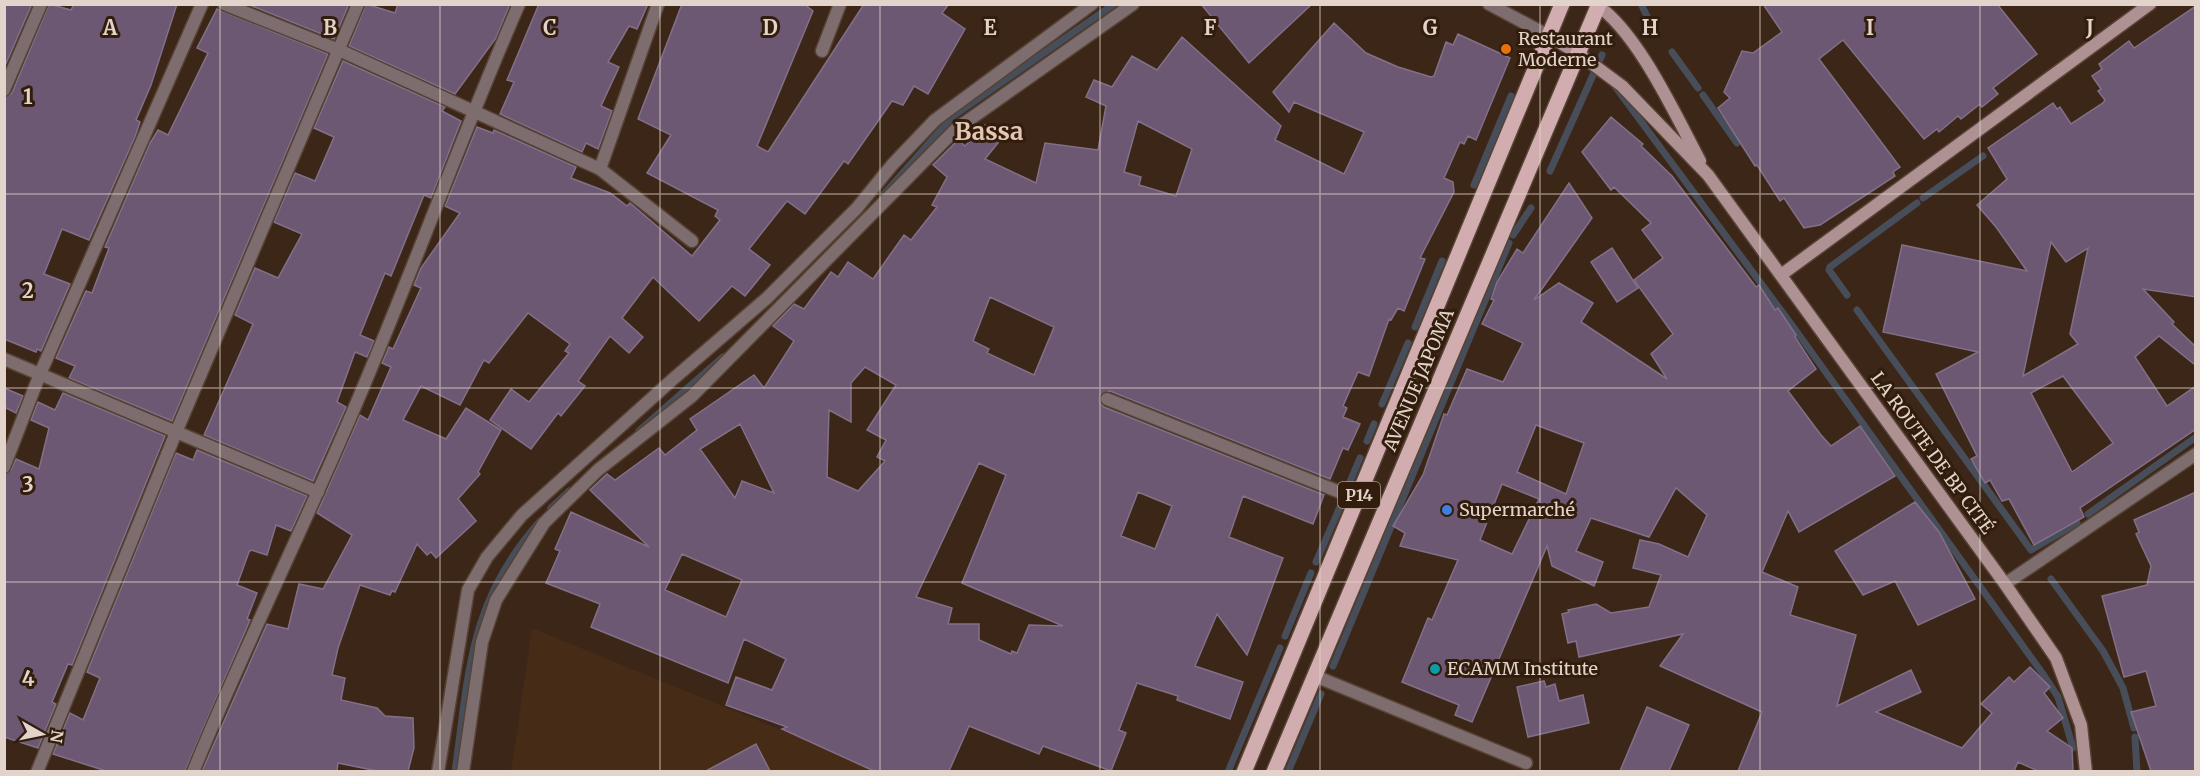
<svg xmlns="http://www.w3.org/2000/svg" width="2200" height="776" font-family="Merriweather,serif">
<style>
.built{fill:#462b17}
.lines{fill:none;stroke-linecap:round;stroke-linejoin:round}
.stream{stroke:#474e5a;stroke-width:7}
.building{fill:#6c5873;stroke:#827088;stroke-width:1.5;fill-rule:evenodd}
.lane-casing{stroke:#574234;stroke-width:15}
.street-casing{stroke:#574234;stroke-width:15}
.secondary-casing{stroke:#574234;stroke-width:15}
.primary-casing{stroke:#574234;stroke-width:18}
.lane{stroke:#7e6d6e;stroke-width:12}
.street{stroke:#7e6d6e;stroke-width:12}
.secondary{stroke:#ad9193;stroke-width:12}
.primary{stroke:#d1adb0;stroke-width:15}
.grid{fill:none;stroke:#e2d4ca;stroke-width:1.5;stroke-opacity:0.55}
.food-dot{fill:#e8710a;stroke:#321d0d;stroke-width:2}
.shop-dot{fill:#3f7fe0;stroke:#321d0d;stroke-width:2}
.culture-dot{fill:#0f9aa8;stroke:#321d0d;stroke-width:2}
.labels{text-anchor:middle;stroke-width:6;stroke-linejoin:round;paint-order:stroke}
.shield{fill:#321d0d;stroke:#ad9d91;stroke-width:1.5}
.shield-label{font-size:16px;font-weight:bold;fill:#e2d4ca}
.poi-label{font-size:18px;fill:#e2d4ca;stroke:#321d0d;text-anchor:start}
.street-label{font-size:18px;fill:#e2d4ca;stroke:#321d0d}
.district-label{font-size:24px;font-weight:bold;fill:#e3c7b4;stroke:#321d0d}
.grid-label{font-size:20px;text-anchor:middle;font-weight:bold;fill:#e2d4ca;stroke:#321d0d;stroke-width:6;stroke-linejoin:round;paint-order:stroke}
</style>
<rect width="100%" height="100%" fill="#3c2617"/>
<!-- built -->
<path class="built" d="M532,628l276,113 66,30 -363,1z"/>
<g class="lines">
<!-- stream -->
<g class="stream">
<path d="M1641,4l9,18"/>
<path d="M1672,52l26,36"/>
<path d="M1614,85l180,243 249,346 15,23 15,51"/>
<path d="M1703,95l34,48"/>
<path d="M1550,171l52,-116"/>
<path d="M1474,185l37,-89"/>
<path d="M884,194l68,-77 162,-113"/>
<path d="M1923,198l60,-42"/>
<path d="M1513,235l18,-27"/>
<path d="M1847,295l-18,-25 1,-3 87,-64"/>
<path d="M1857,310l174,240 46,-27"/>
<path d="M1415,327l27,-66"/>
<path d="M1382,404l26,-61"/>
<path d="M639,431l84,-74"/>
<path d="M1367,441l7,-17"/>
<path d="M1349,484l11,-26"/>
<path d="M551,508l18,-17"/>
<path d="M2088,514l108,-77"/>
<path d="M1316,562l27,-62"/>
<path d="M2051,579l52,72 20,37 11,40"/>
<path d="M1285,636l26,-63"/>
<path d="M1333,666l176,-423"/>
<path d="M2135,737l2,35"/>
<path d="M455,772c14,-101 14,-171 85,-251"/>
<path d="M1228,772l52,-124"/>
<path d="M1288,772l33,-78"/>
</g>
</g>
<!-- building -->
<g class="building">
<path d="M4,4h28l-28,64z"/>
<path d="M49,4l22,6 3,-6h103l-26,81 -15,35 4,2 -5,15 -46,103 -27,-11 -18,45 26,10 -29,67 -4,-2 -1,3 -32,-13v-241l8,-5z"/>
<path d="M247,4h102l-15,35z"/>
<path d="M366,4l29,9 3,-9h112l-14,34 -41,56 -106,-48z"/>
<path d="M539,4h109l-11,25 -8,-3 -21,36 11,5 -18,39 11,5 -14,38 -12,-6 -4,9 -82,-38 14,-32 -7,-2z"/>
<path d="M682,4h122l9,7 -56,135 11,6 96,-148h85l-7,9 23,16 -37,65 -14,-8 -11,19 -11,-4 -44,63 -4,-3 -39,53 -18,-13 -38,48 21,16 -25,31 -13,-10 -33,35 -46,-44 -31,41 21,19 -14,16 -19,-17 -32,45 7,5 -24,30 -3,-3 -27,36 -41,-29 21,-31 18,13 40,-49 -4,-2 5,-7 -42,-31 -39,50 -5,-3 -24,45 -39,-19 -18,34 43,19 20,-31 35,22 -23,42 2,2 -22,25 18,22 -40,37 -5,-6 -4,3 -10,-11 -22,48 -3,-1 -2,4 -30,-10 -22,63 -6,27 13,3 -4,22 36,8 8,8 28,2 1,30 -6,23h-31l-39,-8 -1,8h-135l65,-147 21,5 11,-45 24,5 29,-54 -35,-22 43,-98 8,5 23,-53 -9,-4 7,-16 4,2 28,-61 -7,-3 7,-17 39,-55 -15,-7 32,-79 16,6 1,-3 82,37 -5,11 39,15 17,13 3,-3 62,53 28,-36 -5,-4 3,-6 -71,-37 24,-38 -33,-16z"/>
<path d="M1201,4h111l-63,59z"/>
<path d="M1763,4h234l40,50 -44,34 5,6 -16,13 -2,-3 -19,15 -3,-3 -19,16 -2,-3 -13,10 -81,-99 -24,19 81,108 -7,5 2,4 -75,49 -16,3 -20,-30 -4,3 -23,-36 -2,1 -37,-58 12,-10 -6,-6 18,-41 11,2 29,-21z"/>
<path d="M2196,6v291l-53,-8 31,33 -2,2 24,23v15l-2,2 -35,-28 -24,21 32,49 29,-20v43l-116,79 4,9 -50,28 -25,-46 -7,2 -12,-21 -5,3 -14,-24 6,-3 -41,-82 42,-22 -95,-20 19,-87 125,26 -31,-44 -19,-22 30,-26 -19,-31 65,-45 4,6 3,-2 11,17 32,-21 2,-3 -7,-9 3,-2 -9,-13 10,-7 -3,-5 30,-23 5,7zM2051,242l15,20 22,-14 -18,86 8,10 -55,32zM2063,376l50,67 -41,29 -41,-79z"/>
<path d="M217,9l111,45 -156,367 -103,-43 6,-12 -19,-8 30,-67 6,2 17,-45 -4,-1 45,-104 8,-13 10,5 40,-82 -11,-5z"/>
<path d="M1334,23l32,30 32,14 33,10 3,-1 12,-34 7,3 5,-11 52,24 -34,82 -8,-4 -4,8 -4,-2 -16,36 9,4 1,10 -34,66 5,1 -21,52 -6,-3 -7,12 -2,-1 -20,57 -11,-4 -15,34 4,2 -4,9 17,7 -12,26 -5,-2 -13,31 -220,-88 -10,4 -1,6 5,6 220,88 -11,29 -70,-28 -14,41 54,21 -36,97 -30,-41 -22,52 48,16 -13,37 -53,-19 1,-4 -41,-13 -18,47 7,3 -15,38 -68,-25 -4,8 -70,-28 -20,45h-75l-92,-42 5,-2 -61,-22 10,-28 36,13 14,-31 -42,-20 -16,44 -137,-56 9,-23 -54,-21 14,-32 -5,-2 16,-37 78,35 -59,-57 17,-16 8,6 44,-32 6,7 32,-25 -7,-11 64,-44 10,13 30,-47 -21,-15 21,-22 10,5 27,-37 7,5 10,-15 25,17 31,-44 7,5 26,-33 -5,-2 15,-28 -14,-12 25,-25 7,6 20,-21 16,14 -16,20 51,24 9,-40 53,7 8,-44 -20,-9 8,-17 18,7 20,-31 25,14 25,-33 99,89 -6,14 69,34 20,-42 -70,-30 -5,10 -16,-20zM1138,121l54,28 -16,47 -37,-11 2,-8 -17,-5zM990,297l64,30 -20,48 -47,-22 2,-4 -16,-8zM865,367l31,18 -29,45 19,10 -9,17 8,4 -27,30 -31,-14 2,-67 22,12v-39zM740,424l34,69 -32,-12 -7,17 -35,-49zM979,463l27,12 -44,108 101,43 -34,-1 -12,28 -5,-2 -1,3 -32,-14v-16h-31l4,-16 -36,-11zM1138,492l34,14 -17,43 -34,-13zM682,554l60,26 -16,37 -61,-27z"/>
<path d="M343,61l102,46 -3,4 19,10 -30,77 -7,-3 -33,81 -6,-3 -25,62 14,6 -7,16 -12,-5 -18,50 9,5 -33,74 -109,-46 49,-111 -18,-9 20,-47 23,10 24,-44 -28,-12 21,-49 20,8 19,-44 -20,-9z"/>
<path d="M1611,117l32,27 -2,2 31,30 84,111 3,-2 16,25 3,-2 18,27 -1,2 21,32 -28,22 33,44 10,11 29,-20 35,50 -96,56 -11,-21 -26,61 36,15 -8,28 66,20 -19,71 74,-36 10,22 -45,20 86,36 30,-35 -11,-9 28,-27 5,5 16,-15 20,20 -6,6 19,25 -16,13 25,17 1,23h-35l-20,-9 -4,9h-276l24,-59 -102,-46 23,-32 -104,23 -3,-16 -8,2 -6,-29 7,-2 -1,-2 28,-6 15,9 38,-6 12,-32 -28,-7 7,-28 19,4 29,13 19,-42 -31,-27 -27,49 -58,-19 -15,33 27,11 -9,24 -42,-20 -5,-20 -75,176 -17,-7 4,-10 -57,-23 26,-64 4,2 26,-60 -58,-14 5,-13 -12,-7 30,-51 21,-61 3,1 20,-46 36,13 20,-39 -41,-19 12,-24 -3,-1 6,-17 20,-33 6,4 46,-70 23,35 -58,82 25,-17 34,20 -12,19 86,57 -16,-25 22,-20 -39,-54 29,-22 -21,-28 9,-7 -37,-36 -3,3 -29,-38zM1536,425l48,18 -18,51 -49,-22zM1502,484l37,15 -27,55 -32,-14z"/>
<path d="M1612,248l26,40 -21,14 -26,-40z"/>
<path d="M4,388l19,8 -7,17 -12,-6z"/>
<path d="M63,393l102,43 -93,229 -4,-1 -16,38 4,2 -18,44 -34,-11v-262l7,-5 5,-11 23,10 10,-41 -18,-8 7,-18 17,8z"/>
<path d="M197,450l110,46 -16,35 -15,-6 -9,30 -16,-5 -2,2 -12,33 20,8 -10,26 3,1 -65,151h-79l-53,-17 17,-41 13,7 17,-42 -13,-6 89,-219 17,7z"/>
<path d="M2196,492v279h-45l-20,-59 25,-6 -10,-35 -22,6 -22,-81 45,-11 4,-19 -15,-32 3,-2 -5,-12z"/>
<path d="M1915,502l24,30 36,67 -57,26 -23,-44 -32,14 -28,-44z"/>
<path d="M1544,681l2,6 9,-3 4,17 24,-6 6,28 -61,14 -11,-50z"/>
<path d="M1647,707l42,18 -20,46h-49z"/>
<path d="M756,744l14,27h-64z"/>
</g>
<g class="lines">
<defs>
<path id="lane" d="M1315,676l211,87"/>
<g id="street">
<path d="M224,4l115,46 261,119 92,72"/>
<path d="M1489,4l60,32"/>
<path d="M822,51l18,-47"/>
<path d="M4,90l37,-86"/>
<path d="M600,169l58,-165"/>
<path d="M4,359l314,133"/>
<path d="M1107,399l250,100"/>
<path d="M4,467l36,-93 162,-370"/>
<path d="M2005,584l191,-130"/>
<path d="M37,772l140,-342 181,-426"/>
<path d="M193,772c47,-115 102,-226 151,-340 62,-141 113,-286 175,-428"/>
<path d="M438,772l30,-182 19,-33 35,-42 150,-135 95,-82 90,-90 35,-43 43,-45 157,-116"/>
<path d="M463,772l19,-130 14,-42 48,-77 54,-53 94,-74 264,-267 177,-125"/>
</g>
<g id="secondary">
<path d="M1595,4c42,26 82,114 105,157"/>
<path d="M1549,36l30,18 43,32 86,89 297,409 51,74 25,67 5,47"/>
<path d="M1781,275l369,-271"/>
</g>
<g id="primary">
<path d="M1244,772l318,-768"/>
<path d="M1274,772l325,-768"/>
</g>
</defs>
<!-- lane casing -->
<use href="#lane" class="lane-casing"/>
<!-- street casing -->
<use href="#street" class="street-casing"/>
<!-- secondary casing -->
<use href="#secondary" class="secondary-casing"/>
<!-- primary casing -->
<use href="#primary" class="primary-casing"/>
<!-- lane -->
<use href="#lane" class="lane"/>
<!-- street -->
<use href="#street" class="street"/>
<!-- secondary -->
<use href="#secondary" class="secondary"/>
<!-- primary -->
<use href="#primary" class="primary"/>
</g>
<!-- grid -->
<path class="grid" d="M220,4v768M440,4v768M660,4v768M880,4v768M1100,4v768M1320,4v768M1540,4v768M1760,4v768M1980,4v768M4,194h2192M4,388h2192M4,582h2192"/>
<!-- markers -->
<circle class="food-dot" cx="1506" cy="49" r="6"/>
<circle class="shop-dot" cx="1447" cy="510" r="6"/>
<circle class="culture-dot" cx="1435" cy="669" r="6"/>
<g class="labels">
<!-- shield labels -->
<rect class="shield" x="1338" y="482" width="42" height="26" rx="4.5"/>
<g class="shield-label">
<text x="1359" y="501">P14</text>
</g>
<!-- poi labels -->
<g class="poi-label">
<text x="1518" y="45">Restaurant<tspan x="1518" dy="21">Moderne</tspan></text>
<text x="1459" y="516">Supermarché</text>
<text x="1447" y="675">ECAMM Institute</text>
</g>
<!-- street labels -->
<g class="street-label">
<text transform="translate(1419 380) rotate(-67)" y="6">AVENUE JAPOMA</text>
<text transform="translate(1932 453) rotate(54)" y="6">LA ROUTE DE BP CITÉ</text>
</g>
<!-- district labels -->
<g class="district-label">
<text x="989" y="140">Bassa</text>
</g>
</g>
<g class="grid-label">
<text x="110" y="35">A</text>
<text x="330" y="35">B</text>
<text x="550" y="35">C</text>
<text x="770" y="35">D</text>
<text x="990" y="35">E</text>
<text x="1210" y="35">F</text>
<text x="1430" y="35">G</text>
<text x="1650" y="35">H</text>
<text x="1870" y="35">I</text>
<text x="2090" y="35">J</text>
<text x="28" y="104">1</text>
<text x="28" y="298">2</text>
<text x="28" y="492">3</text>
<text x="28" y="686">4</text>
</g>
<!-- border -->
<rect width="2200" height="776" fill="none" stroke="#e2d4ca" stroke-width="12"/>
<!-- north arrow -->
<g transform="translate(42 734) rotate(99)" stroke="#321d0d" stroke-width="4.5" paint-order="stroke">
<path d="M0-4.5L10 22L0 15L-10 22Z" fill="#e2d4ca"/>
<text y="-9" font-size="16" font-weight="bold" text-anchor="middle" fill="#e2d4ca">N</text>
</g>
</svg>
